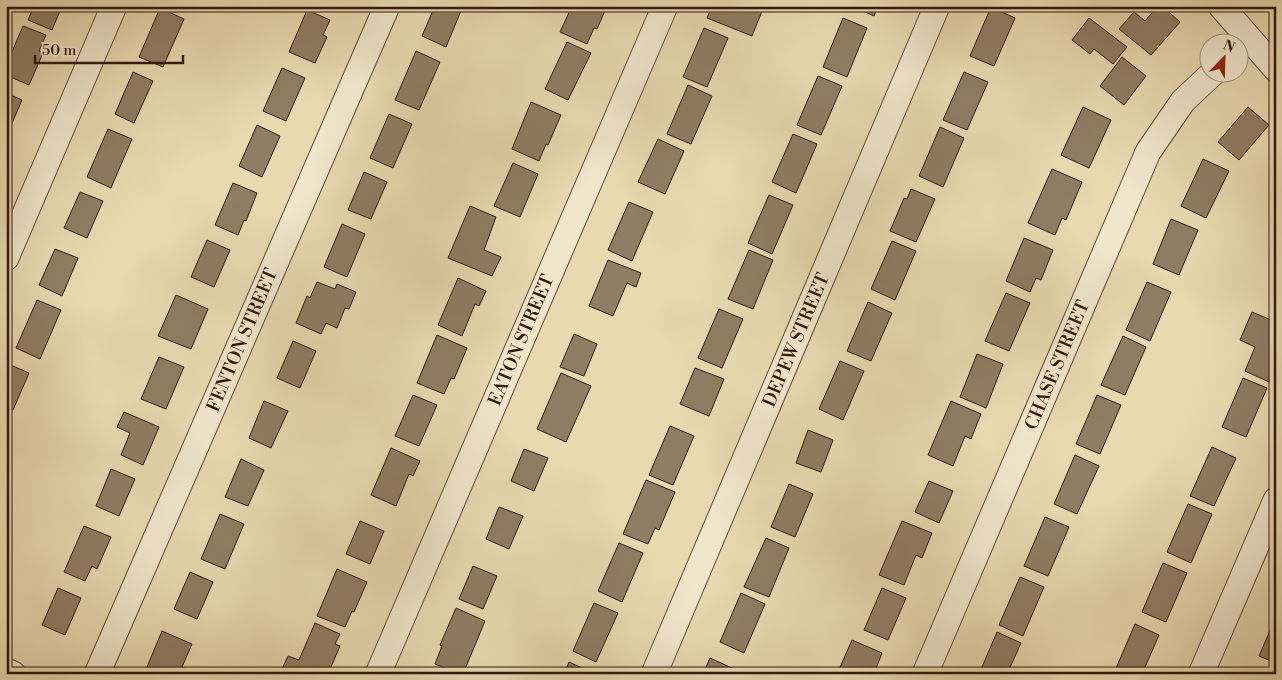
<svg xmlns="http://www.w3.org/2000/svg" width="1282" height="680" font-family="'Libre Bodoni',serif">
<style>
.building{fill:#907d63;stroke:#31190f}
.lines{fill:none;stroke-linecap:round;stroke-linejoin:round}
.minor-casing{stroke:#5f4938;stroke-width:27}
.minor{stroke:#f0e6cc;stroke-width:25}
.labels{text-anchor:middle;stroke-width:4;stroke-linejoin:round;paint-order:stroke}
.street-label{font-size:18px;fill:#31190f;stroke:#f0e6cc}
</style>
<rect width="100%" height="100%" fill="#e8d9b1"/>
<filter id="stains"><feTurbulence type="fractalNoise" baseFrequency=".004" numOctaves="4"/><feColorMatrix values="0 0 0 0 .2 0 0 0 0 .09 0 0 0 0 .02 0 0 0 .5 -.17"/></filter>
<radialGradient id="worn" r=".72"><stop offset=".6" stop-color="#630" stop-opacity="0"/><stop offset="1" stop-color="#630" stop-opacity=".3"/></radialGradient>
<!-- building -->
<g class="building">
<path d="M34,6h28l-10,24 -24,-10z"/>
<path d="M435,6h28l-17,41 -24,-11z"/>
<path d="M572,6h35l-10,23 -3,-1 -7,16 -27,-12z"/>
<path d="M712,6h52l-12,30 -45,-18z"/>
<path d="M852,6h26l-4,10z"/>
<path d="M1018,6h13l-3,6z"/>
<path d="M1158,6h4l18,16 -29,33 -32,-26 15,-17 11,9z"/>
<path d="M991,7l24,11 -21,48 -24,-10z"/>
<path d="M160,8l24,11 -21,48 -24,-10z"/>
<path d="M307,10l23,10 -7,15 4,2 -12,26 -26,-11z"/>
<path d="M843,18l24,10 -20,49 -24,-10z"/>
<path d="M1089,18l38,29 -14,17 -19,-15 -4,5 -18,-14z"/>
<path d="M23,26l23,9 -7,16 4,2 -14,32 -23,-10v-9z"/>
<path d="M704,28l24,10 -21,49 -24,-10z"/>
<path d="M567,42l24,11 -23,47 -23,-11z"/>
<path d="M416,51l24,11 -21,48 -24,-10z"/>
<path d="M1122,57l24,19 -22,29 -24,-19z"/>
<path d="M282,68l23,10 -19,43 -23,-10z"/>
<path d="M133,72l20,9 -19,42 -19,-9z"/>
<path d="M964,72l24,10 -21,48 -24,-10z"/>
<path d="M818,76l24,10 -21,49 -24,-10z"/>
<path d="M688,85l24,11 -21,48 -24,-10z"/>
<path d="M6,93l16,7 -16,37z"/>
<path d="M531,102l30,13 -13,30 -2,-1 -7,17 -27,-12z"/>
<path d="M1083,107l28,13 -22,48 -28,-13z"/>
<path d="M1248,107l21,18 -30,35 -21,-18z"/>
<path d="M389,114l23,10 -19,44 -23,-10z"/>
<path d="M257,125l23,11 -18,41 -23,-11z"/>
<path d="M940,127l24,11 -21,49 -24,-11z"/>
<path d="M108,129l24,10 -21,49 -24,-11z"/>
<path d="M793,134l24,10 -21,49 -24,-11z"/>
<path d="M658,139l26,12 -19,43 -27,-12z"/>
<path d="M1203,159l26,12 -23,47 -25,-12z"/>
<path d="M513,163l25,11 -18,43 -26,-11z"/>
<path d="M1052,169l30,13 -16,38 -4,-2 -7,17 -27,-12z"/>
<path d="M364,172l23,10 -16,37 -23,-9z"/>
<path d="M233,183l24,10 -11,28 -2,-1 -6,15 -23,-10z"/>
<path d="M911,189l24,10 -19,43 -26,-11 14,-33 3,1z"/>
<path d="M80,192l23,9 -16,37 -23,-10z"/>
<path d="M769,195l24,10 -21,49 -24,-11z"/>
<path d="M629,202l24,10 -21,49 -24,-11z"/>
<path d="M470,206l26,11 -12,33 17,7 -9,19 -44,-18z"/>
<path d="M1171,219l27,11 -19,45 -26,-11z"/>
<path d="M342,224l23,10 -18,43 -23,-10z"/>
<path d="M1024,238l29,12 -12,30 -5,-2 -6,14 -24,-11z"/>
<path d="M207,240l23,10 -16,37 -23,-10z"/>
<path d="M892,241l24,10 -21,49 -24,-11z"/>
<path d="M55,249l23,9 -16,38 -23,-11z"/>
<path d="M749,250l24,10 -20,49 -25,-10z"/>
<path d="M608,260l33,13 -5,14 -9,-4 -14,33 -24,-10z"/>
<path d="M458,278l28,13 -7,15 -4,-2 -13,32 -24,-11z"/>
<path d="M317,282l18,7 2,-5 19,8 -7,17 -4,-1 -8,20 -11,-5 -5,11 -25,-11 11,-27 3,2z"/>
<path d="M1147,282l24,10 -21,49 -24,-11z"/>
<path d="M1006,293l24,10 -21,48 -24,-10z"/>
<path d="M176,295l32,14 -17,40 -33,-13z"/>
<path d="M37,300l24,10 -21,49 -24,-11z"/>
<path d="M868,302l24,11 -21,48 -24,-10z"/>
<path d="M719,309l24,10 -21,49 -24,-10z"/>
<path d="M1252,312l24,10v44l-7,16 -24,-11 10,-24 -15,-7z"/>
<path d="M574,334l23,10 -13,32 -24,-9z"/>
<path d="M437,335l30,13 -13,31 -3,-1 -7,16 -27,-11z"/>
<path d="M1123,336l23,11 -21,48 -24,-10z"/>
<path d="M293,341l23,10 -16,37 -23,-10z"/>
<path d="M977,354l26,10 -17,44 -26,-11z"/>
<path d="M159,357l25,10 -18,42 -25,-10z"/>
<path d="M840,361l24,10 -21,49 -24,-11z"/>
<path d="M6,363l23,10 -16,37 -7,-3z"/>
<path d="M695,368l29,11 -15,37 -29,-12z"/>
<path d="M561,373l30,13 -25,56 -29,-13z"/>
<path d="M1243,378l24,10 -21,49 -24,-10z"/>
<path d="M413,395l24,10 -18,41 -24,-10z"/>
<path d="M1097,395l24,10 -21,49 -24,-10z"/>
<path d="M264,401l24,10 -17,37 -22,-10z"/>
<path d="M951,401l30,13 -10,25 -6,-3 -12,30 -25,-11z"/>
<path d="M124,412l35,15 -16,38 -22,-10 9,-22 -13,-6z"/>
<path d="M670,426l24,10 -21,49 -24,-10z"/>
<path d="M808,430l25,10 -12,32 -25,-9z"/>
<path d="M1212,447l24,11 -22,48 -24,-10z"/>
<path d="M391,448l29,13 -7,15 -4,-2 -13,32 -25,-11z"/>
<path d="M524,449l24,9 -14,33 -23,-10z"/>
<path d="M1075,455l24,11 -22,48 -23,-10z"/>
<path d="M241,459l23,11 -16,36 -23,-9z"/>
<path d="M111,469l24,10 -16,37 -23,-10z"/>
<path d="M646,480l29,12 -16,38 -4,-2 -7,16 -25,-10z"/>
<path d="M929,481l24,10 -14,32 -24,-11z"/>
<path d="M789,484l24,10 -18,43 -24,-10z"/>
<path d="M1188,504l24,10 -21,49 -24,-11z"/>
<path d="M499,507l24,9 -14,33 -23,-10z"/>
<path d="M220,514l24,10 -19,45 -24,-10z"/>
<path d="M1045,517l24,10 -21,49 -24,-10z"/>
<path d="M360,521l24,10 -14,33 -24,-10z"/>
<path d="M902,521l30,12 -10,25 -6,-3 -12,30 -25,-10z"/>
<path d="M84,526l27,11 -14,32 -5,-3 -7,15 -21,-9z"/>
<path d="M766,538l23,10 -20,49 -25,-10z"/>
<path d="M619,543l24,10 -21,49 -24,-11z"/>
<path d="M1163,563l24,10 -21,49 -24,-10z"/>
<path d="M473,566l24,10 -14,33 -24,-10z"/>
<path d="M337,569l30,13 -13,30 -2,-1 -7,16 -28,-11z"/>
<path d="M190,572l23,10 -16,37 -23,-10z"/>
<path d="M1020,577l24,10 -21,49 -24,-11z"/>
<path d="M58,588l23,10 -16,37 -23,-10z"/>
<path d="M882,588l24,10 -18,42 -24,-10z"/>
<path d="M741,593l24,11 -21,49 -24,-11z"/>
<path d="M594,603l24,10 -22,49 -23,-11z"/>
<path d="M456,608l29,13 -22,53h-4l-24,-10 7,-18 -2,-1z"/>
<path d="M1276,617v46l-17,-7z"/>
<path d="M315,623l25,11 -5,10 5,2 -12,28h-35l-11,-5 6,-13 11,4z"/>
<path d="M1135,624l24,11 -17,39h-26l-2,-1z"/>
<path d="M162,631l30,13 -10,23 16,7h-36l-15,-7z"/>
<path d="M997,632l24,11 -14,31h-28z"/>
<path d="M852,640l30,13 -8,21h-37z"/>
<path d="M710,658l24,11 -3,5h-28z"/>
<path d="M569,662l24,11 -1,1h-28z"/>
<path d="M429,669l12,5h-14z"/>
</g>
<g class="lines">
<defs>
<g id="minor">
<path d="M1221,6l55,63"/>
<path d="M6,258l108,-252"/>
<path d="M6,671l7,3"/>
<path d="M97,674l290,-668"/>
<path d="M378,674l287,-668"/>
<path d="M654,674l283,-668"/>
<path d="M925,674l223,-522 35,-51 31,-29"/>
<path d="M1201,674l75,-174"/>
</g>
</defs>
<!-- minor casing -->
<use href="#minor" class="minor-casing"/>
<!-- minor -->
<use href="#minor" class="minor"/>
</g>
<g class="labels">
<!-- street labels -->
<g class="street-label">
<text transform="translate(242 340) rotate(-67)" y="6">FENTON STREET</text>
<text transform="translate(521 340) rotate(-67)" y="6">EATON STREET</text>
<text transform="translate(796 340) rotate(-67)" y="6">DEPEW STREET</text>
<text transform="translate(1057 365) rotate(-67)" y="6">CHASE STREET</text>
</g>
</g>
<!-- margin -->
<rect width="1282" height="680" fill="none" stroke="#e8d9b1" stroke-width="25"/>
<rect x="8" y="8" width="1267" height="665" fill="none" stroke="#31190f" stroke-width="2.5"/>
<rect x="12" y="12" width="1257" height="655" fill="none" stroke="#31190f"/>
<!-- north arrow -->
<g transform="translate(1224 58) rotate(23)"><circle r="24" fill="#f0e6cc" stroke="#a49480"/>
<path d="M0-4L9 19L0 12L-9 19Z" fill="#8f2418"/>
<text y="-8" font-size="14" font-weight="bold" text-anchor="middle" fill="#31190f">N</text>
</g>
<!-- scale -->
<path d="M35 55v8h148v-8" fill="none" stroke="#31190f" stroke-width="2.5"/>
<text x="42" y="55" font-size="15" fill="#31190f" stroke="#f0e6cc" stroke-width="4" paint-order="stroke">50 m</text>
<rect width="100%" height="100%" filter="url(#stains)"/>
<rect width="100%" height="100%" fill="url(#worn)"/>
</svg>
